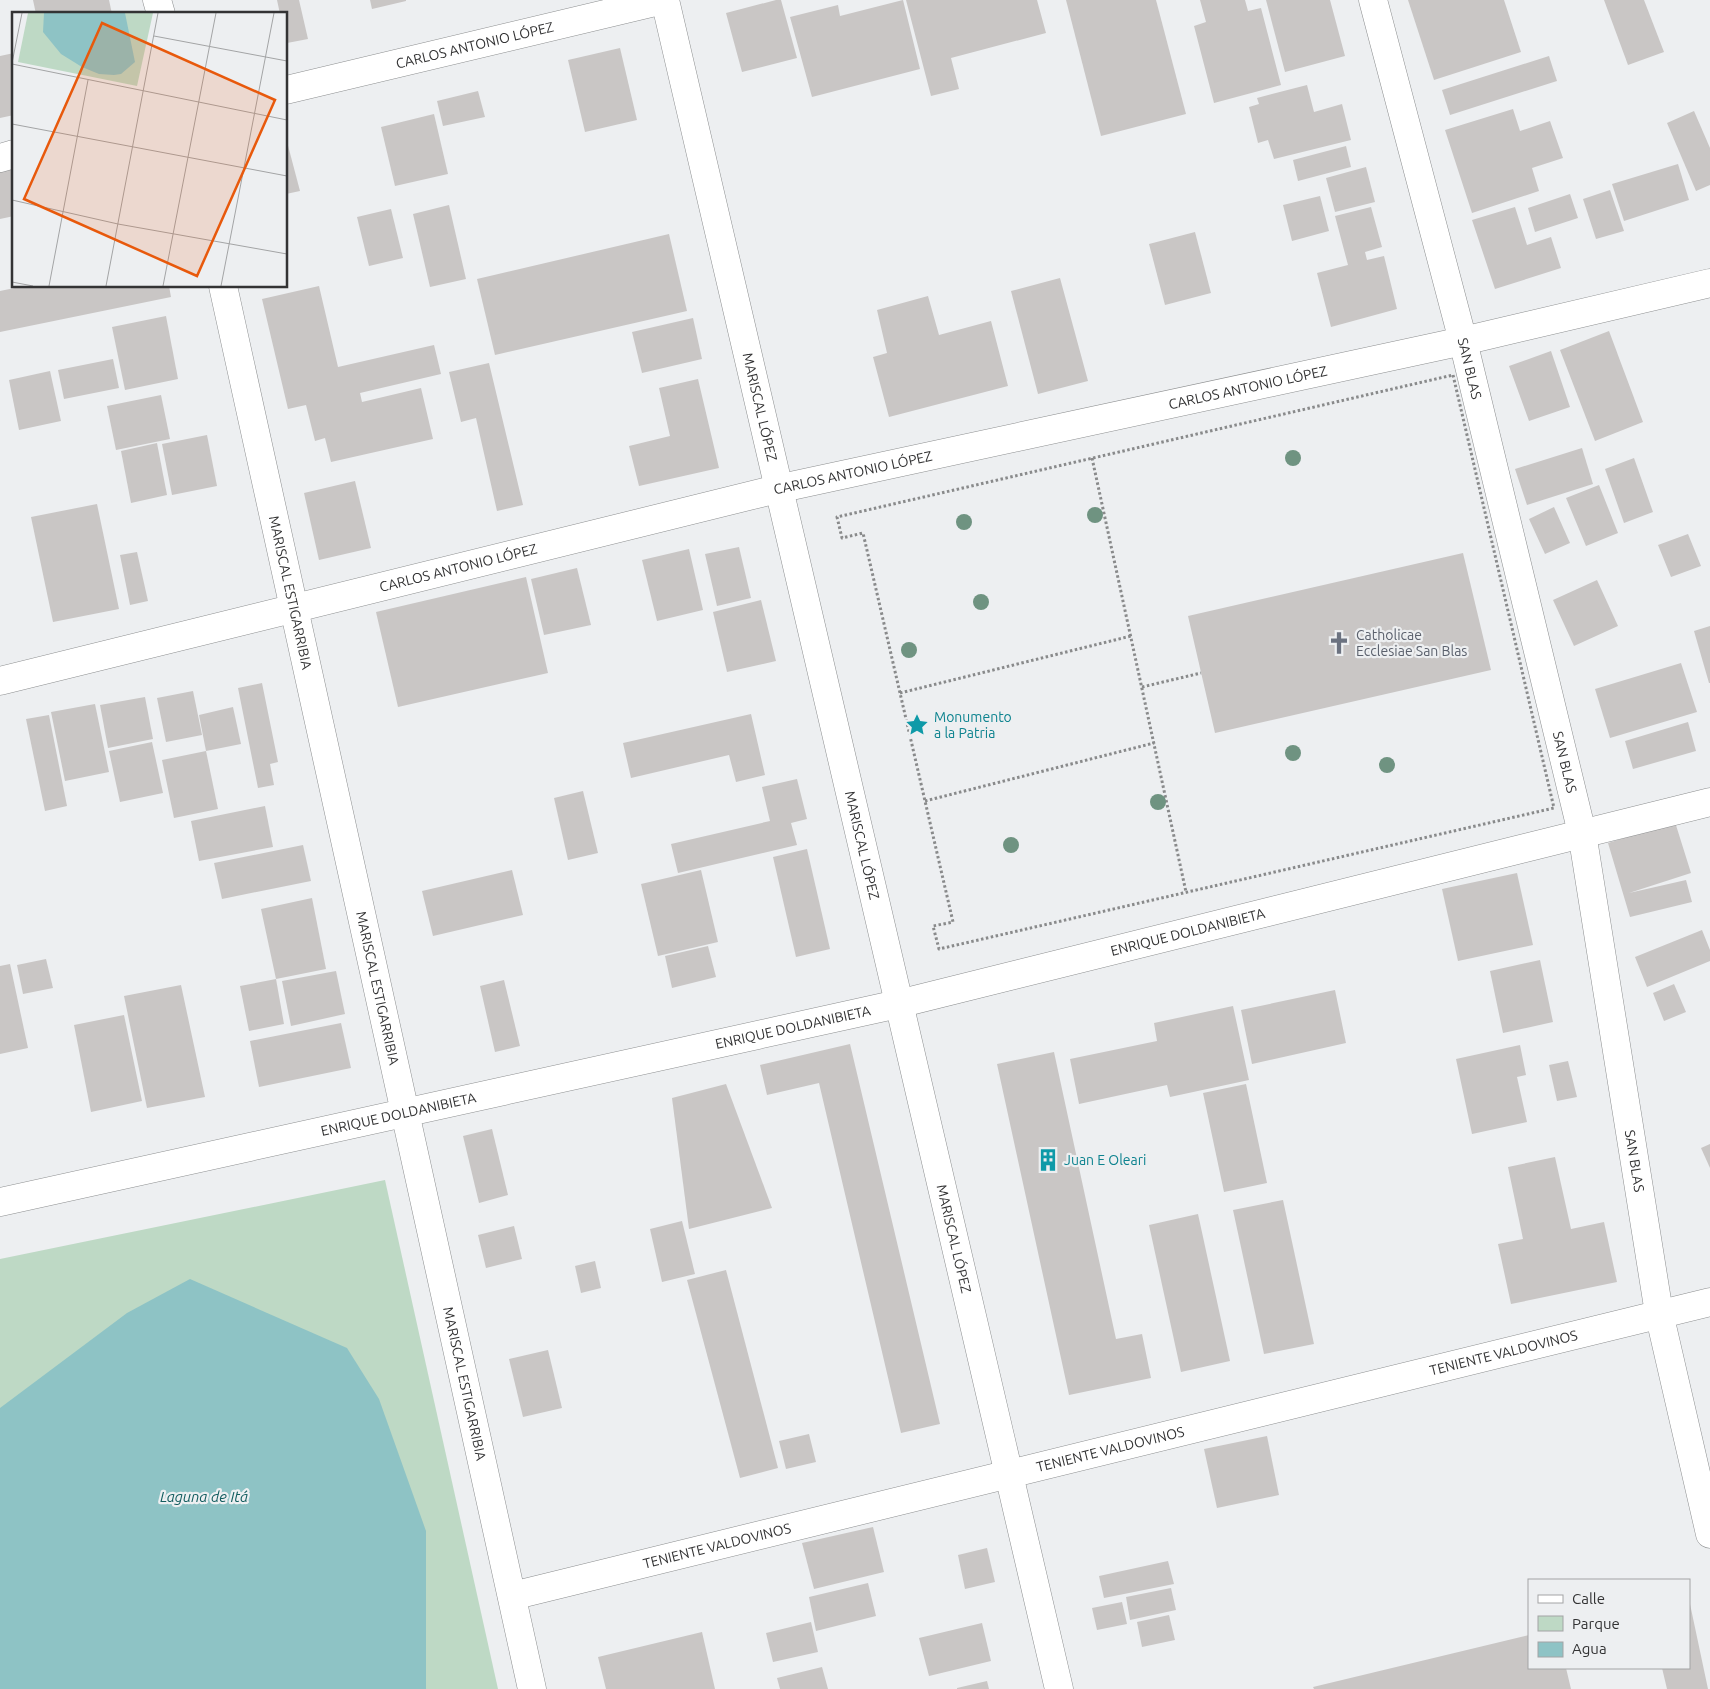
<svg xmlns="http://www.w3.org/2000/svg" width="1710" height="1689" font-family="Ubuntu,sans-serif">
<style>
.green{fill:#bed9c5}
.water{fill:#8ec3c5}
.building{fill:#c9c6c5}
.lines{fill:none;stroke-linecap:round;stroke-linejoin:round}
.minor-casing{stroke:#8d8f90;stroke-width:29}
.path{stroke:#898a8b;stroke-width:3;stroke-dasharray:2.5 2.5;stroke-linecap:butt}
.minor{stroke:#fff;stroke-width:28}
.tree{fill:#6f9381}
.labels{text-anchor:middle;stroke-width:4.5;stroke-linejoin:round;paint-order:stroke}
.street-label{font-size:14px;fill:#333334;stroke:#edeff1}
.worship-label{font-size:14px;fill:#5b616d;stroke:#edeff1;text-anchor:start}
.culture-label{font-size:14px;fill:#0d838f;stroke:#edeff1;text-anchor:start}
.water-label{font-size:15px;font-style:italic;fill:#125d5f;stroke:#edeff1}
.inset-road{fill:none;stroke:#a3a4a5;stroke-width:1}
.view{fill:#e8590c;fill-opacity:0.15;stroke:#e8590c;stroke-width:2.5}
.inset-edge{fill:none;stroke:#333334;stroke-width:2.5}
</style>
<rect width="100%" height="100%" fill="#edeff1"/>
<!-- green -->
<path class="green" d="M385,1180l113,509h-498v-430z"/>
<!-- water -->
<path class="water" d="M190,1279l157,69 32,51 47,132v158h-426v-281l127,-95z"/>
<!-- building -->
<g class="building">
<path d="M33,0h76l3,14h-76z"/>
<path d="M277,0h22l9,39 -21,4 -1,-29h-6z"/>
<path d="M370,0h36v1l-34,8z"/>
<path d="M776,0h5l16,58 -55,14 -16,-59z"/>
<path d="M903,0l17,69 -108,28 -22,-80 48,-12 2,11z"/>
<path d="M906,0h131l9,33 -95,25 8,31 -28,7z"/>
<path d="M1066,0h90l30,114 -85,22z"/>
<path d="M1200,0h45l3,11 13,-3 20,77 -67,18 -20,-77 12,-4z"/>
<path d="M1266,0h64l15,56 -60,16z"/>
<path d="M1408,0h96l17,52 -87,28z"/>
<path d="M1604,0h40l20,52 -36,13z"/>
<path d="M620,48l17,72 -52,12 -17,-72z"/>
<path d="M14,53v62l-14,3v-62z"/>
<path d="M1549,56l8,25 -107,34 -8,-25z"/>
<path d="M1307,85l7,27 28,-8 9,36 -77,19 -6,-19 -10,3 -9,-36 10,-3 -2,-6z"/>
<path d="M478,91l7,26 -42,9 -6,-25z"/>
<path d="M1513,109l7,22 30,-10 13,37 -31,10 7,23 -67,22 -27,-83z"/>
<path d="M1694,111l16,37v37l-14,6 -29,-68z"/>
<path d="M434,114l14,60 -53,12 -14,-59z"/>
<path d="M286,138l14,53 -14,3z"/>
<path d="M1346,146l5,21 -53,14 -5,-21z"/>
<path d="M1678,164l11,36 -65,21 -12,-37z"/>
<path d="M14,167v49l-14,3v-50z"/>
<path d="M1366,167l9,35 -40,10 -9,-34z"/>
<path d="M1610,190l14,41 -28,8 -13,-40z"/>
<path d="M1570,194l8,24 -43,14 -7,-24z"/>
<path d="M1320,196l9,35 -37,10 -9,-36z"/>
<path d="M449,205l17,74 -36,8 -17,-73z"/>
<path d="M1371,207l11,40 -17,5 2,8 17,-4 13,53 -66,18 -14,-54 31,-8 -13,-49z"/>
<path d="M1515,207l12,38 24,-8 10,31 -66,21 -23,-69z"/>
<path d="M391,209l12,49 -34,8 -12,-49z"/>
<path d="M1195,232l16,61 -46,12 -16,-61z"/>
<path d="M669,234l18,77 -192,44 -18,-76z"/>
<path d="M1060,278l28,103 -50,13 -27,-103z"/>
<path d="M24,286h145l2,11 -171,35v-41z"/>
<path d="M319,286l19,81 96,-22 7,29 -81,19 2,9 59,-14 12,51 -102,23 -6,-24 -10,3 -9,-36 -18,4 -26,-110z"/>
<path d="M928,296l11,39 52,-14 17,65 -119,31 -16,-60 14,-4 -10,-43z"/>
<path d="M166,316l12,63 -53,11 -13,-63z"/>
<path d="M693,318l9,41 -60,14 -10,-41z"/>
<path d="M1609,331l34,91 -48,19 -35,-91z"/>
<path d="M1551,351l19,56 -41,14 -20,-55z"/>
<path d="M113,359l6,29 -55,11 -6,-29z"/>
<path d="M489,363l34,142 -26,6 -21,-93 -15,4 -12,-50z"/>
<path d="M50,371l11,50 -42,9 -10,-50z"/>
<path d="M698,379l21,89 -80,18 -10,-40 41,-10 -11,-48z"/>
<path d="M161,395l9,44 -54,11 -9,-44z"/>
<path d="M207,435l10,51 -45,9 -10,-51z"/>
<path d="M157,443l10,52 -36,8 -10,-52z"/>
<path d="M1582,448l11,36 -66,21 -12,-36z"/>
<path d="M1634,458l19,54 -29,11 -19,-54z"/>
<path d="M355,481l16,67 -52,12 -15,-67z"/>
<path d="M1599,485l19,48 -32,13 -20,-48z"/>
<path d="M97,504l22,105 -66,13 -22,-105z"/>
<path d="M1554,507l16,36 -25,11 -16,-35z"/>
<path d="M1688,534l13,32 -30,11 -13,-32z"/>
<path d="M739,547l12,51 -34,8 -12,-52z"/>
<path d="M689,549l14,61 -46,11 -15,-61z"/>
<path d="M137,552l11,49 -18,4 -10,-50z"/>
<path d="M1463,553l28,117 -276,63 -27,-117z"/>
<path d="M577,568l14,57 -47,10 -13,-56z"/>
<path d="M526,577l22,96 -150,34 -22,-95z"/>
<path d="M1597,580l21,46 -44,20 -21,-46z"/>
<path d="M761,600l15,61 -49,11 -14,-60z"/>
<path d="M1710,626v57h-1l-15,-52z"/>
<path d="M1681,663l16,49 -87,26 -15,-49z"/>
<path d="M262,683l16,79 -8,2 4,21 -16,3 -20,-100z"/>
<path d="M193,691l9,44 -36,7 -9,-44z"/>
<path d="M145,697l8,42 -45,9 -8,-43z"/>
<path d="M95,704l14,68 -44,9 -14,-69z"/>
<path d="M233,707l8,37 -35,7 -7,-36z"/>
<path d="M751,714l14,61 -29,7 -7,-27 -98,23 -8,-35z"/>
<path d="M49,715l18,91 -22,5 -19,-92z"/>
<path d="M1688,722l8,29 -63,18 -8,-28z"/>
<path d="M152,742l11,51 -43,9 -11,-51z"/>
<path d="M206,751l12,58 -44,9 -12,-58z"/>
<path d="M797,779l10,40 -16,4 6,22 -119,28 -7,-29 99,-23 -8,-34z"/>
<path d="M583,791l15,62 -30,7 -14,-62z"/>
<path d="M265,806l8,41 -74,14 -8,-40z"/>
<path d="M1675,822l16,51 -62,20 57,-13 6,22 -62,15 -22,-74z"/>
<path d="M303,845l8,36 -89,18 -8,-36z"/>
<path d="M807,849l23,100 -34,8 -23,-100z"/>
<path d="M512,870l11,45 -90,21 -11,-45z"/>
<path d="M701,870l17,72 -60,14 -17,-72z"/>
<path d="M1517,873l16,72 -75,16 -16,-72z"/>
<path d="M312,898l14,71 -50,10 -15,-70z"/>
<path d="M1702,930l8,20v11l-63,26 -12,-30z"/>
<path d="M708,946l8,31 -44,11 -7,-32z"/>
<path d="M46,959l7,29 -30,6 -6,-29z"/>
<path d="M1540,960l13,62 -50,11 -13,-62z"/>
<path d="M10,964l18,84 -28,6v-88z"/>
<path d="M336,971l9,43 -54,12 -9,-45z"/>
<path d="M276,979l8,45 -35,7 -9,-45z"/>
<path d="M504,980l16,66 -25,6 -15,-66z"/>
<path d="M1674,984l12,28 -22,9 -11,-28z"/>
<path d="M181,985l24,112 -58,11 -23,-112z"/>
<path d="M1335,990l11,53 -94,21 -11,-54z"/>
<path d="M1233,1006l16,74 -79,17 -3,-12 -88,19 -9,-45 87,-18 -3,-18z"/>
<path d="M124,1015l18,86 -51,11 -17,-87z"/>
<path d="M341,1023l10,45 -92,19 -9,-46z"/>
<path d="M850,1044l90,380 -39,9 -82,-350 -52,12 -7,-30z"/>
<path d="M1520,1045l6,30 -9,2 10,45 -55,12 -16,-75z"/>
<path d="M1054,1052l62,287 26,-5 9,44 -82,17 -72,-331z"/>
<path d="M1568,1061l9,36 -20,4 -8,-36z"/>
<path d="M726,1084l46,124 -83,21 -17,-131z"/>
<path d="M1246,1084l21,99 -43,9 -21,-99z"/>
<path d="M492,1129l16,66 -29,8 -16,-67z"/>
<path d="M1710,1144v24l-9,-20z"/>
<path d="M1555,1157l16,72 33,-7 13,60 -106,22 -13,-60 25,-5 -15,-72z"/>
<path d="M1283,1200l31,144 -50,10 -31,-144z"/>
<path d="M1198,1214l32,147 -49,11 -32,-147z"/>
<path d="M682,1221l13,53 -33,8 -12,-53z"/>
<path d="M514,1226l8,33 -36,9 -8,-33z"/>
<path d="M595,1261l6,27 -20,5 -6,-27z"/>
<path d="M726,1270l52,198 -38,10 -53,-198z"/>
<path d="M548,1350l14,58 -39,9 -14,-58z"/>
<path d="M809,1434l7,28 -30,7 -7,-28z"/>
<path d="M1267,1436l12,59 -62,13 -13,-59z"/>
<path d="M873,1527l11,45 -70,17 -12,-46z"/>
<path d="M987,1548l8,34 -30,7 -7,-34z"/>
<path d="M1168,1561l6,23 -70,14 -5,-22z"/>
<path d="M868,1583l8,33 -60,15 -7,-34z"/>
<path d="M1171,1588l5,22 -46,10 -4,-23z"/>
<path d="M1122,1602l5,22 -30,6 -5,-22z"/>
<path d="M1690,1604l18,85h-41l-5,-21h27z"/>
<path d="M1169,1615l6,25 -33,7 -5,-25z"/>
<path d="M811,1622l7,30 -45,10 -7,-29z"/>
<path d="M982,1623l9,38 -62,15 -10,-38z"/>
<path d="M702,1632l13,57h-109l-8,-32z"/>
<path d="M1529,1635v33h37l5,21h-257l-1,-2z"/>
<path d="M822,1667l6,22h-48l-3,-11z"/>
<path d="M987,1681l2,8h-32v-1z"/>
</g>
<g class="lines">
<defs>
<g id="minor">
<path d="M157,0l4,14"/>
<path id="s1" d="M665,0l394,1689"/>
<path id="s2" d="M1373,0l90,341 119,492 77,480 51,221"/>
<path id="s3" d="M286,90l378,-90"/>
<path d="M0,158l14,-4"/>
<path id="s4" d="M223,286l309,1403"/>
<path id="s5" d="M0,681l777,-192 686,-148 247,-58"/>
<path id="s6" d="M0,1202l898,-198 812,-202"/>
<path id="s7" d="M512,1596l1198,-294"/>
</g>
</defs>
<!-- minor casing -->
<use href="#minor" class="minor-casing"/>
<!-- path -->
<g class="path">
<path d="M1453,375l101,433 -615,141 -6,-23 20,-4 -90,-389 -21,5 -5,-21z"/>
<path d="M1092,458l94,434"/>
<path d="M1142,687l59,-14"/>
<path d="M900,693l231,-57"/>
<path d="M925,801l229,-58"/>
</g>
<!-- minor -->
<use href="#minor" class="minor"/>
</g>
<!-- trees -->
<g class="tree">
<circle cx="1293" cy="458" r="8"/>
<circle cx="1095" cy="515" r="8"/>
<circle cx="964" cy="522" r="8"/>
<circle cx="981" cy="602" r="8"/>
<circle cx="909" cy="650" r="8"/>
<circle cx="1293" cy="753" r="8"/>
<circle cx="1387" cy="765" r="8"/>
<circle cx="1158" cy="802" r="8"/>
<circle cx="1011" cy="845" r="8"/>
</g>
<!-- icons -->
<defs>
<symbol id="church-bare" viewBox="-9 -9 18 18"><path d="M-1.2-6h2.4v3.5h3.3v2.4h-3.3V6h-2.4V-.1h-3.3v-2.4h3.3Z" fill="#6b7280" stroke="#edeff1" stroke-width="2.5" paint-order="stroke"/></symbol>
<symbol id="sight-bare" viewBox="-9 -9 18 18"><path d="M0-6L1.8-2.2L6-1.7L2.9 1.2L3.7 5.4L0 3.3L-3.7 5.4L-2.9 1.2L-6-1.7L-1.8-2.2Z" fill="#0f9aa8" stroke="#edeff1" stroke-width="2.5" paint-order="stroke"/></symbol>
<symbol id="building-bare" viewBox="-9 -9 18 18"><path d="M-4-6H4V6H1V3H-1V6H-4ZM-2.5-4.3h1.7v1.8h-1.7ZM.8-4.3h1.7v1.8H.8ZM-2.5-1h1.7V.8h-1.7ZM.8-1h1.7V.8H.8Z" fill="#0f9aa8" stroke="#edeff1" stroke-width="2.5" paint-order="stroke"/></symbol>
</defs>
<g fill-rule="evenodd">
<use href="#church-bare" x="1323" y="627" width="32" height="32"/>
<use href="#sight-bare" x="901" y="709" width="32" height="32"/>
<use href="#building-bare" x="1032" y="1144" width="32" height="32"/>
</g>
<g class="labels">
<!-- street labels -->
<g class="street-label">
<text dy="5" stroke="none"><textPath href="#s3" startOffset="194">CARLOS ANTONIO LÓPEZ</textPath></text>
<text dy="5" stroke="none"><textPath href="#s2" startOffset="381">SAN BLAS</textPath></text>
<text dy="5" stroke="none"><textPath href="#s5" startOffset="1282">CARLOS ANTONIO LÓPEZ</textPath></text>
<text dy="5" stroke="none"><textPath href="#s1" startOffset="418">MARISCAL LÓPEZ</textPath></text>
<text dy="5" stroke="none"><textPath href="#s5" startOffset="878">CARLOS ANTONIO LÓPEZ</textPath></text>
<text dy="5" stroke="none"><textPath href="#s5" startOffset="472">CARLOS ANTONIO LÓPEZ</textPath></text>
<text dy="5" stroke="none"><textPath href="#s4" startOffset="314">MARISCAL ESTIGARRIBIA</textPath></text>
<text dy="5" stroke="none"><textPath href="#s2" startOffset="786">SAN BLAS</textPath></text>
<text dy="5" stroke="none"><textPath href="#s1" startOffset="868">MARISCAL LÓPEZ</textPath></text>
<text dy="5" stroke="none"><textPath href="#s6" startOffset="1218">ENRIQUE DOLDANIBIETA</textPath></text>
<text dy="5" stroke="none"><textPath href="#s4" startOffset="719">MARISCAL ESTIGARRIBIA</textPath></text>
<text dy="5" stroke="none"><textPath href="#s6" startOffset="812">ENRIQUE DOLDANIBIETA</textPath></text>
<text dy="5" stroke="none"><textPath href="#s6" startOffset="408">ENRIQUE DOLDANIBIETA</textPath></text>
<text dy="5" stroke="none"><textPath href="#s2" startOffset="1191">SAN BLAS</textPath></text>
<text dy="5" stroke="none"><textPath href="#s1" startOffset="1272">MARISCAL LÓPEZ</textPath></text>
<text dy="5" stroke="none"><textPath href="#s7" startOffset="1021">TENIENTE VALDOVINOS</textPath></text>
<text dy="5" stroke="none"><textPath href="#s4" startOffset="1124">MARISCAL ESTIGARRIBIA</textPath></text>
<text dy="5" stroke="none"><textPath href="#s7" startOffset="616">TENIENTE VALDOVINOS</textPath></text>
<text dy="5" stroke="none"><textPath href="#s7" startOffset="211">TENIENTE VALDOVINOS</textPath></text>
</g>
<!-- worship labels -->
<g class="worship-label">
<text x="1356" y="640">Catholicae<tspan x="1356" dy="16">Ecclesiae San Blas</tspan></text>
</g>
<!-- culture labels -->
<g class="culture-label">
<text x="934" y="722">Monumento<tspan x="934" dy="16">a la Patria</tspan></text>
<text x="1064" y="1165">Juan E Oleari</text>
</g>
<!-- water labels -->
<g class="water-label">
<text x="204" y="1502">Laguna de Itá</text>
</g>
</g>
<!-- overview -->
<g transform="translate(12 12)">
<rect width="275" height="275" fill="#edeff1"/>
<path d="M16,1h125l-16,73 -119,-24z" fill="#bed9c5"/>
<path d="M32,1h81l10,49 -14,12 -7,1 -15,-1 -17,-7 -21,-13 -18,-22z" fill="#8ec3c5"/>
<path class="inset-road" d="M142,24l133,25M0,51l10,-50M0,52l275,56M0,112l275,52M0,188l106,24 169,30M0,270l21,4M37,274l39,-206M94,274l52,-273M151,274l53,-273M209,274l53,-273"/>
<path class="view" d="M90,11l173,77 -78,176 -173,-77z"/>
<rect width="275" height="275" class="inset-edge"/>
</g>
<!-- legend -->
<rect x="1528" y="1579" width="162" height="90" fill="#edeff1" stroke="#a3a4a5"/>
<rect x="1538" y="1595" width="25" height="8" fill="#ffffff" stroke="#a3a4a5"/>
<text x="1572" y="1604" font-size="15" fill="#333334">Calle</text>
<rect x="1538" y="1616" width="25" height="15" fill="#bed9c5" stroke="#a3a4a5"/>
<text x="1572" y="1629" font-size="15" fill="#333334">Parque</text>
<rect x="1538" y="1642" width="25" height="15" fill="#8ec3c5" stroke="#a3a4a5"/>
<text x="1572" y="1654" font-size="15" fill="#333334">Agua</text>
</svg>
